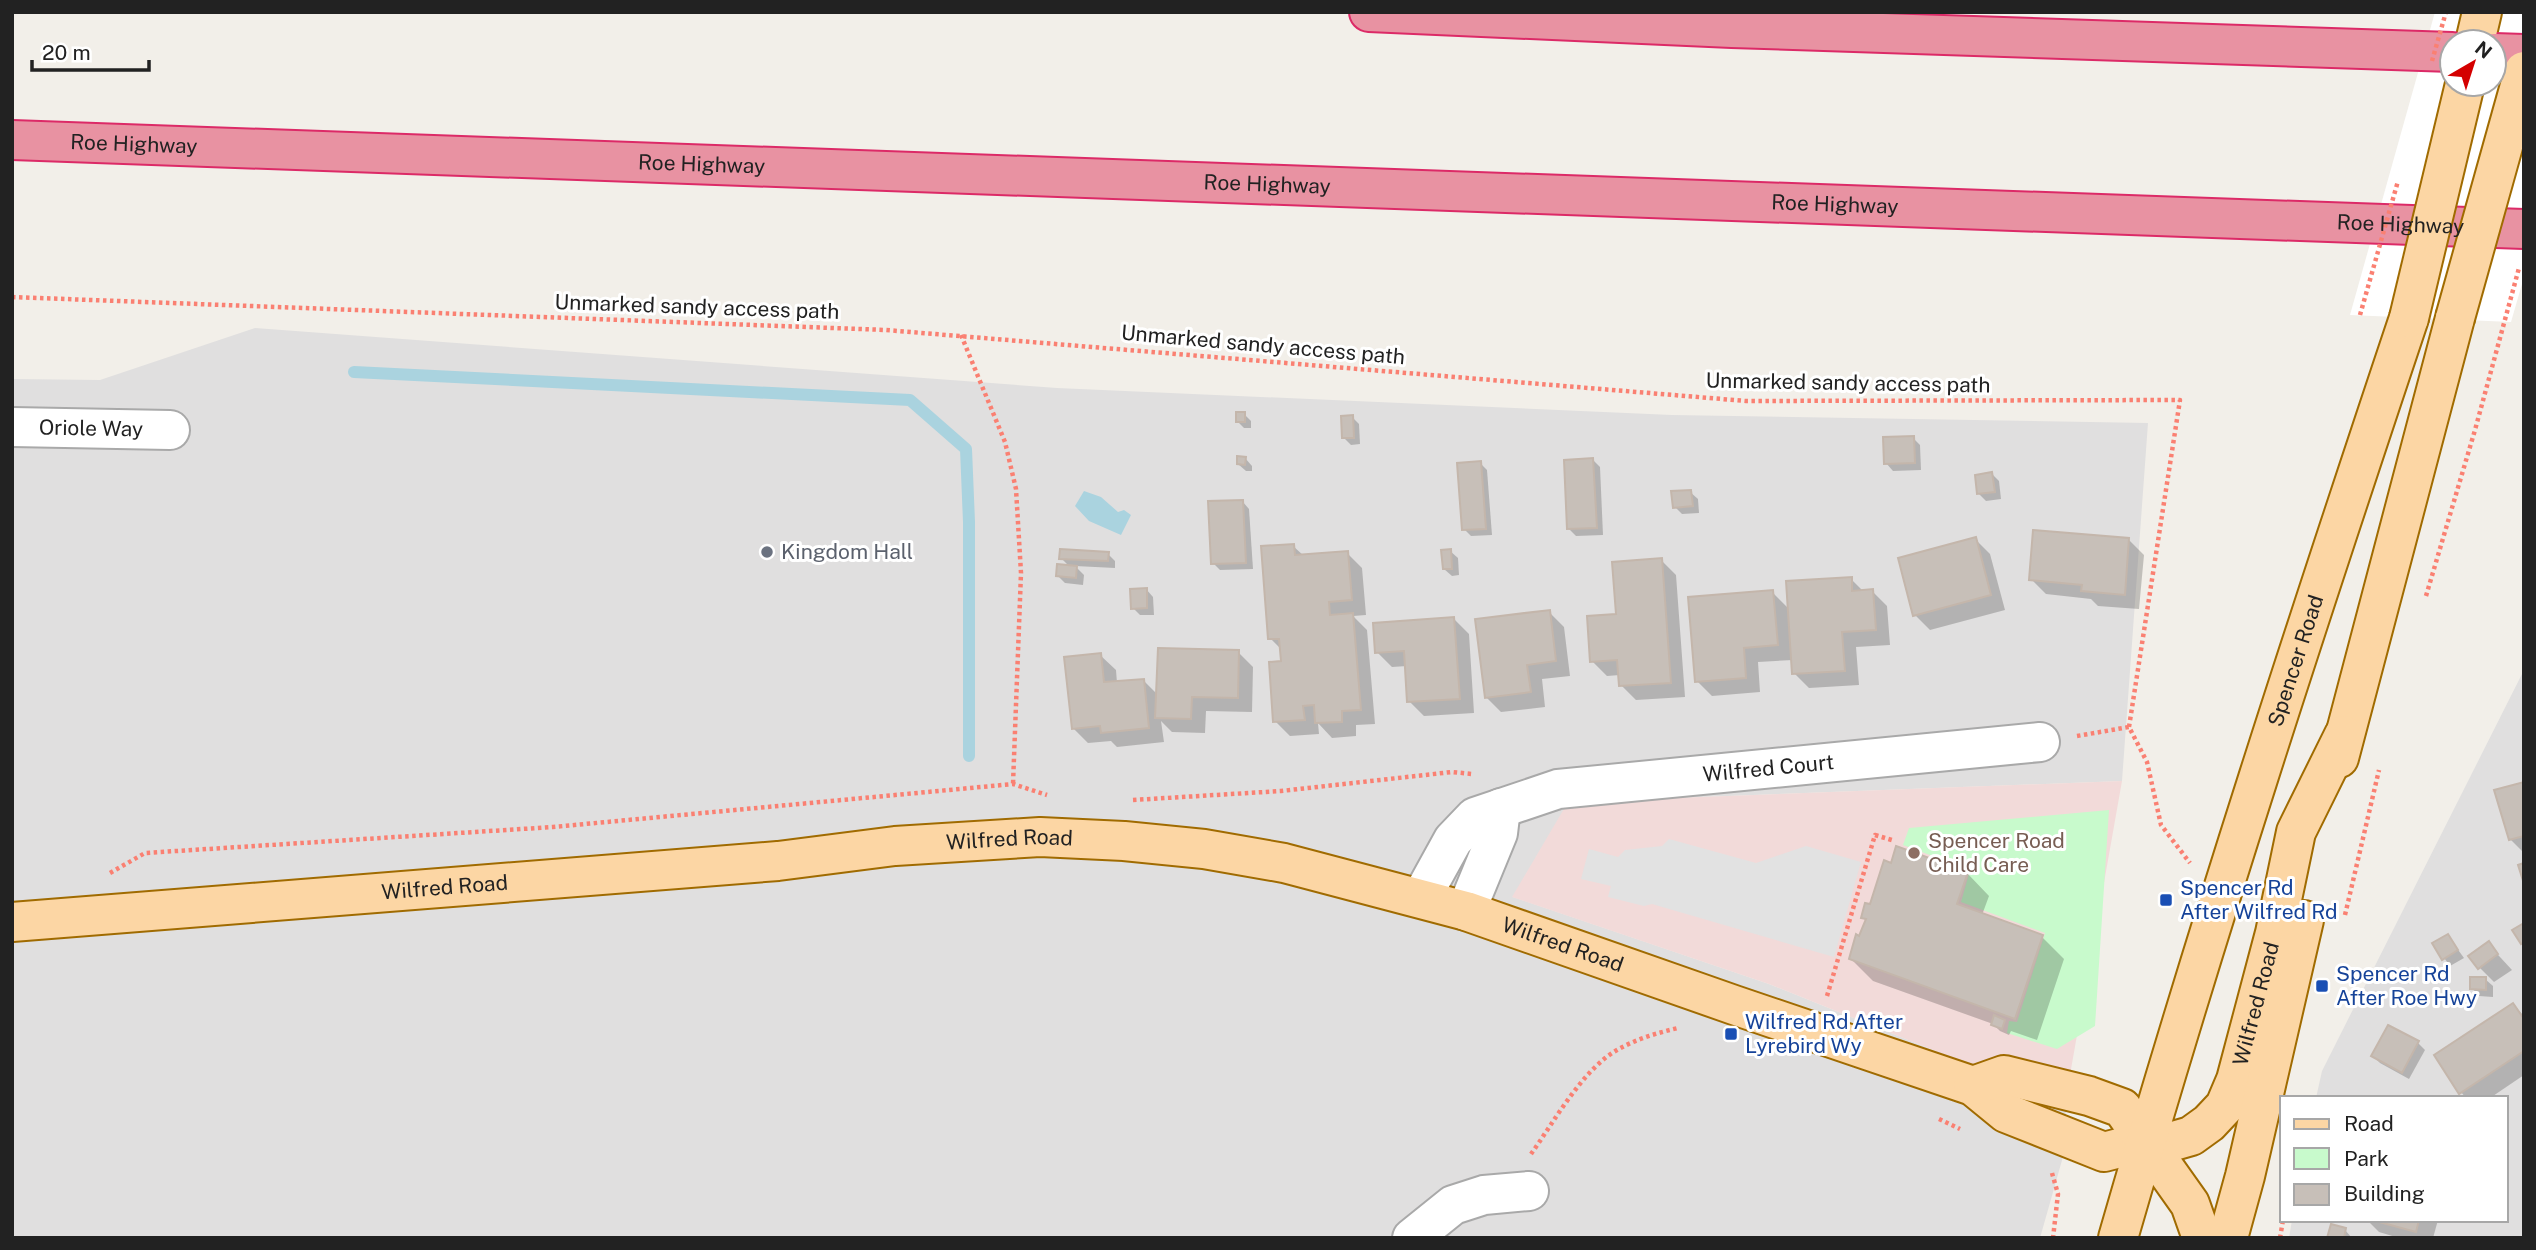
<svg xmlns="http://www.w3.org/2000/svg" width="2536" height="1250" font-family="'Public Sans',sans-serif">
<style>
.residential{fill:#e0dfdf}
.commercial{fill:#f2dad9}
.park{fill:#c8facc}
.parking{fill:#e2e2e2}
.water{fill:#aad3df}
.pier{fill:#fff;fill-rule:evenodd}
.shadow{fill:#0003}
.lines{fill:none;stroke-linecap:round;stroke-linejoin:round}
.stream{stroke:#aad3df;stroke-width:12}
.building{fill:#c7bfb8;stroke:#c4b6ab;stroke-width:2}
.minor-casing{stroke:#a9a9a9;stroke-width:42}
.major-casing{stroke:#a06b00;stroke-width:42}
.highway-casing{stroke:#dc2a67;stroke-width:42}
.path{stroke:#fa8072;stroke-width:4.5;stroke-dasharray:3.5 3.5;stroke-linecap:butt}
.minor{stroke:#fff;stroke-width:38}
.major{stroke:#fcd6a4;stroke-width:38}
.highway{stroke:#e892a2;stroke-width:38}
.major-bridge-casing{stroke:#a06b00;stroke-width:42;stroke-linecap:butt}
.path-bridge{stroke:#fa8072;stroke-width:4.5;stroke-dasharray:3.5 3.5;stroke-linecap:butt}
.major-bridge{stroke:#fcd6a4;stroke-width:38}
.worship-dot{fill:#6b7280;stroke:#fff;stroke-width:2.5}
.education-dot{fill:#8d6e63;stroke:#fff;stroke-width:2.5}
.transit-dot{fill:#1a4fb4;stroke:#fff;stroke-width:2.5}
.labels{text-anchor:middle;stroke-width:6;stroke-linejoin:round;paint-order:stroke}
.street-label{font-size:21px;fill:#222;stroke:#fff}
.worship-label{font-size:21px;fill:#5b616d;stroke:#fff;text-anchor:start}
.education-label{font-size:21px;fill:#785e54;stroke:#fff;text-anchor:start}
.transit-label{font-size:21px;fill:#164399;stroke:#fff;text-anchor:start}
</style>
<rect width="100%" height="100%" fill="#f2efe9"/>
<!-- residential -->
<g class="residential">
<path d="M255,328l802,60 615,27 476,8 -26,358 -553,21 -56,95 256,87 296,119 3,36 -28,99h-2028v-859l88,1z"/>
<path d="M2524,670v568h-235l3,-18h214v-122h-190l6,-27z"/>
</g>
<!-- commercial -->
<path class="commercial" d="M2122,781l-57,322 -296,-119 -257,-87 56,-95z"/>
<!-- park -->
<path class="park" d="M2109,810l-14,216 -38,23 -50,-16 2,-12 8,1 28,-89 -84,-31 9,-32 -67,-25 6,-17z"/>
<!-- parking -->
<path class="parking" d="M1669,839l87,24 50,-17 55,16 -27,95 -182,-53 -8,2 -36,-9 3,-11 -30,-7 8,-30 29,8 7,-7 37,-4z"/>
<!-- water -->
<path class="water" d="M1084,491l17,6 17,15 6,-2 7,5 -10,20 -32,-14 -14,-15z"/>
<!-- pier -->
<path class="pier" d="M2435,12h89v265l-13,45 -161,-7zM2452,42h42v42h-42z"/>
<!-- shadow -->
<g class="shadow">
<path d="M1244,414l7,7v7h-7l-7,-7z"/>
<path d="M1352,417l7,7 1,20 -9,1 -7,-7z"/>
<path d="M1913,438l7,7 1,25 -28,1 -7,-8z"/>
<path d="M1245,458l7,8v5h-6l-8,-7z"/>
<path d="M1593,460l7,7 3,68 -27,1 -7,-7z"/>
<path d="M1480,463l7,7 5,65 -21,1 -7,-7z"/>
<path d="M1992,474l7,7 2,18 -15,2 -7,-7z"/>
<path d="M1690,492l8,7 1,14 -17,1 -7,-7z"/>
<path d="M1242,501l7,8 4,60 -33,1 -7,-7z"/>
<path d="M1975,539l15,15 15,56 -75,20 -15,-15z"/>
<path d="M2129,540l15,15 -5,54 -41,-3 -7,-7 -45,-5 -15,-15z"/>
<path d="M1293,546l11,10 43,-3 15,15 4,47 -13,1 14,14 8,94 -19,1v11l-24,2 -14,-15 1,11 -29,2 -15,-15 8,-58 -1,-13 -12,-12z"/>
<path d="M1450,551l8,7 1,17 -7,1 -8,-7z"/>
<path d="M1108,554l7,7v7l-40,-2 9,9 -1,10 -18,-2 -7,-7 12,-9 -9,-9z"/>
<path d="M1661,560l15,15 9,122 -49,3 -15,-15 -1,-10 -13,1 -15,-15 26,-45z"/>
<path d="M1851,579l13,13 8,-1 15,15 3,39 -34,2 3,38 -50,3 -15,-15 -1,-13 -35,2 2,30 -48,4 -15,-15 75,-89 18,18z"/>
<path d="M1146,589l7,8 1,18h-14l-7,-7z"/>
<path d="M1549,612l15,15 6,49 -28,3 3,28 -44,5 -15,-15z"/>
<path d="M1454,619l15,15 5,79 -50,3 -15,-15 -2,-35 -15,1 -15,-15z"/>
<path d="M1238,652l15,15 -1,45 -46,-1 -1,22 -33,-1 -11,-11 3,21 -47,5 -6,-6 -23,2 -15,-15 27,-73 16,15 1,13 27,-2 14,14z"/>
<path d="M2524,783v70l-14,-14z"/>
<path d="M1892,865l75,8 22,23 -7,19 60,22 22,22 -27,81 -26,-9 -2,4 -9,-4 -7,-7 -120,-43 -22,-22 16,-37 -4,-5 8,-11z"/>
<path d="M2448,936l16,22 -14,8 -16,-22z"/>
<path d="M2488,944l24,26 -18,12 -15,-15z"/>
<path d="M2485,979l8,7v11l-14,-1 -7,-8z"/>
<path d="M2513,1005l11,11v59l-34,23h-24l-5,-6z"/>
<path d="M2418,1043l7,7 -16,29 -29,-16 -7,-7z"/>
<path d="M2367,1220h71l-5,18h-34l-20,-6z"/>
<path d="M2345,1230l7,8h-23z"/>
</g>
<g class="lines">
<!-- stream -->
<path class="stream" d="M354,372l556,28 56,49 3,73v234"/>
</g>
<!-- building -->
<g class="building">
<rect x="1236" y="412" width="9" height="10"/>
<path d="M1353,415l1,23h-12l-1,-22z"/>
<path d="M1914,436l1,27 -31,1 -1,-27z"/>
<path d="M1237,456l9,1 -1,8 -8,-1z"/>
<path d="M1593,458l4,70 -30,1 -3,-69z"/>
<path d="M1481,461l5,68 -24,1 -5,-67z"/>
<path d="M1992,472l3,20 -18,2 -2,-19z"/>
<path d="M1691,490l2,16 -20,2 -2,-17z"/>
<path d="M1243,500l3,63 -35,1 -3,-63z"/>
<path d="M2033,530l96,8 -4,57 -44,-4 1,-6 -53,-5z"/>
<path d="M1976,537l15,58 -78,21 -15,-58z"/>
<path d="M1294,544l1,11 53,-4 4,49 -23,2 1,13 23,-2 8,97 -19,1v11l-27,1 -1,-18 -11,1 2,14 -32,2 -4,-60 12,-1 -2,-22h-11l-7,-93z"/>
<path d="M1060,549l49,3 -1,9 -49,-2z"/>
<path d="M1451,549l1,20h-9l-2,-19z"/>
<path d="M1662,558l9,125 -52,3 -2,-26 -27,2 -3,-46 29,-2 -4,-52z"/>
<path d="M1057,564l20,2 -1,12 -20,-2z"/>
<path d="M1852,577v14l21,-2 3,41 -34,2 3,39 -53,3 -6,-93z"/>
<path d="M1147,588v20l-16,1 -1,-20z"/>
<path d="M1773,590l5,55 -34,3 2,30 -51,4 -7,-85z"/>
<path d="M1550,610l6,51 -29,4 4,27 -46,6 -10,-79z"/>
<path d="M1454,617l6,82 -53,3 -3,-51 -29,2 -2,-30z"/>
<path d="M1158,648l81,2 -1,48 -46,-1 -1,22 -36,-1z"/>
<path d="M1101,653l3,29 40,-3 5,49 -48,5 -1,-7 -28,3 -8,-72z"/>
<path d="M2524,782v54l-15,4 -15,-50z"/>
<path d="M1896,846l72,26 -11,32 86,31 -28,84 -166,-60 7,-25 3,2 7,-17 -5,-1 4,-15 5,1 14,-44 7,3z"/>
<path d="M2524,863v21l-6,-19z"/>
<path d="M2524,923v19l-3,2 -9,-14z"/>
<path d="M2448,934l10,16 -16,10 -10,-17z"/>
<path d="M2489,941l9,13 -20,15 -10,-13z"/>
<path d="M2470,977h16v13l-16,-1z"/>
<path d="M2513,1003l11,16v32l-65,43 -25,-39z"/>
<path d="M1994,1015l11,5 -3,9 -11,-4z"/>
<path d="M2388,1025l31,16 -17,32 -31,-17z"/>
<path d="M2372,1220h47l-3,12z"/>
<path d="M2331,1224l15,4 -2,10h-17z"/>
</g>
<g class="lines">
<defs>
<g id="minor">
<path id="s1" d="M12,427l158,3"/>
<path id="s2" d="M1421,898l32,-58 22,-23 83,-28 482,-47"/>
<path d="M1466,911l32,-78 3,-25"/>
<path d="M1412,1238l41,-33 31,-10 45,-4"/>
</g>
<g id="major">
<path d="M2475,42l7,-30"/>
<path d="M2339,758l116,-440"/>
<path id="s3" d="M12,922l766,-61 117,-15 145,-9 84,4 80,8 80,14 182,48 268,94 239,81 33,27 98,39 42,-11 24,1 21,-6 18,-13 16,-17 11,-26 39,-147 21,-101 48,-97"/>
<path d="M1973,1086l31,-11 85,21 33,12 68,96 12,34"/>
<path id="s4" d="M2118,1238c89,-309 189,-615 291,-920"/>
<path d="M2228,1238l17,-62 59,-256"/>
</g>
<g id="highway">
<path d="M1369,12l363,16 720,24"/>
<path d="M2494,53l30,1"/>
<path id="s5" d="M12,140l2512,89"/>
</g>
</defs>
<!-- minor casing -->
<use href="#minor" class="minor-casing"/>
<!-- major casing -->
<use href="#major" class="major-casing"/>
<!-- highway casing -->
<use href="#highway" class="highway-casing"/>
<!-- path -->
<g class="path">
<path d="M12,297l874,33 860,71 434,-1 -51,327"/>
<path d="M961,335l44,107 11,47 5,84 -8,211"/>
<path d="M2426,596l49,-166 44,-162"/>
<path d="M2077,736l52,-9 18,35 14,63 29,38"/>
<path d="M1133,800l148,-9 171,-19 20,2"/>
<path d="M110,873l35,-20 408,-26 460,-43 34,11"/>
<path d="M2345,915l34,-145"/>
<path d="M1827,996l48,-161 20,6"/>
<path d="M1939,1119l21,10"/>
<path d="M1531,1154c23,-32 51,-84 86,-104 19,-11 40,-17 61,-22"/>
<path d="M2052,1173l6,21 -5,44"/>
<path d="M2280,1238l3,-18"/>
</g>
<!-- minor -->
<use href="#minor" class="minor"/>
<!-- major -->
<use href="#major" class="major"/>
<!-- highway -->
<use href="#highway" class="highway"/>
<defs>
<g id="major-bridge">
<path d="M2409,318l56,-234"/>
<path d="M2455,318l69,-247"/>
</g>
</defs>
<!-- major-bridge casing -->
<use href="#major-bridge" class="major-bridge-casing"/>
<!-- path-bridge -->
<g class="path-bridge">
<path d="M2432,61l14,-49"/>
<path d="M2360,315l38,-134"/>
</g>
<!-- major-bridge -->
<use href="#major-bridge" class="major-bridge"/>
</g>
<!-- markers -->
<circle class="worship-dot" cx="767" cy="552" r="7"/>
<circle class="education-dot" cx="1914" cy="853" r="7"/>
<g class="transit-dot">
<rect x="2159" y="893" width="14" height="14" rx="3.5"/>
<rect x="2315" y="979" width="14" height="14" rx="3.5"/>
<rect x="1724" y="1027" width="14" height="14" rx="3.5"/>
</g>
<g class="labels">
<!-- street labels -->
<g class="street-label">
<text dy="7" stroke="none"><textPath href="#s5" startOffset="122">Roe Highway</textPath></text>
<text dy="7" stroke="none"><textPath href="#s5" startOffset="690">Roe Highway</textPath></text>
<text dy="7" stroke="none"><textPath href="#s5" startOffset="1256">Roe Highway</textPath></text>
<text dy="7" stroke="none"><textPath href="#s5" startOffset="1824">Roe Highway</textPath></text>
<text dy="7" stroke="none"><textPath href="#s5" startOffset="2390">Roe Highway</textPath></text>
<text transform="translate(697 307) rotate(2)" y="7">Unmarked sandy access path</text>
<text transform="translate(1263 345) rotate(5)" y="7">Unmarked sandy access path</text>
<text transform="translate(1848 383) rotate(1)" y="7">Unmarked sandy access path</text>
<text dy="7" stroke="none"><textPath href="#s1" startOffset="79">Oriole Way</textPath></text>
<text dy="7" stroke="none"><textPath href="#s4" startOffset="604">Spencer Road</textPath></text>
<text dy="7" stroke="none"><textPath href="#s2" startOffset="397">Wilfred Court</textPath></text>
<text dy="7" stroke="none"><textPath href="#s3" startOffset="1001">Wilfred Road</textPath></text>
<text dy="7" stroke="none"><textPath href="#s3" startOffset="434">Wilfred Road</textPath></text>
<text dy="7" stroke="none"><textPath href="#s3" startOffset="1568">Wilfred Road</textPath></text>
<text dy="7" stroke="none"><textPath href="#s3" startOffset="2392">Wilfred Road</textPath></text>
</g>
<!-- worship labels -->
<g class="worship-label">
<text x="781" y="559">Kingdom Hall</text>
</g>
<!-- education labels -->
<g class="education-label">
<text x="1928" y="848">Spencer Road<tspan x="1928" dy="24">Child Care</tspan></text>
</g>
<!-- transit labels -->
<g class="transit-label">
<text x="2180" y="895">Spencer Rd<tspan x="2180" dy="24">After Wilfred Rd</tspan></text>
<text x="2336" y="981">Spencer Rd<tspan x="2336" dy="24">After Roe Hwy</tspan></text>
<text x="1745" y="1029">Wilfred Rd After<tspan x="1745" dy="24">Lyrebird Wy</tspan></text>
</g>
</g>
<!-- border -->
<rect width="2536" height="1250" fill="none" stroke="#222222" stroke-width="28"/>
<!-- legend -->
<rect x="2280" y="1096" width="228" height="126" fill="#ffffff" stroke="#a7a7a7" stroke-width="2"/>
<rect x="2294" y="1119" width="35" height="10" fill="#fcd6a4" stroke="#a7a7a7" stroke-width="2"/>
<text x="2344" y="1131" font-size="21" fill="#222222">Road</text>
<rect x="2294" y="1148" width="35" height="21" fill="#c8facc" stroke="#a7a7a7" stroke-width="2"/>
<text x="2344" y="1166" font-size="21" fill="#222222">Park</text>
<rect x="2294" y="1184" width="35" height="21" fill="#c7bfb8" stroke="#a7a7a7" stroke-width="2"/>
<text x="2344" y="1201" font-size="21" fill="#222222">Building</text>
<!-- north arrow -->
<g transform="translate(2473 63) rotate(39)"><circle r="33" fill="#ffffff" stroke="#a7a7a7" stroke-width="2"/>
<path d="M0-5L12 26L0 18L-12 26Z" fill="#d40000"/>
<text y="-10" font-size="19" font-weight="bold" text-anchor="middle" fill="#222222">N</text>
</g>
<!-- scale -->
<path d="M32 60v10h117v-10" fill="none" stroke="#222222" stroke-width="3.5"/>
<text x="42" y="60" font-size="21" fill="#222222" stroke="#ffffff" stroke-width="5" paint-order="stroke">20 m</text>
</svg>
